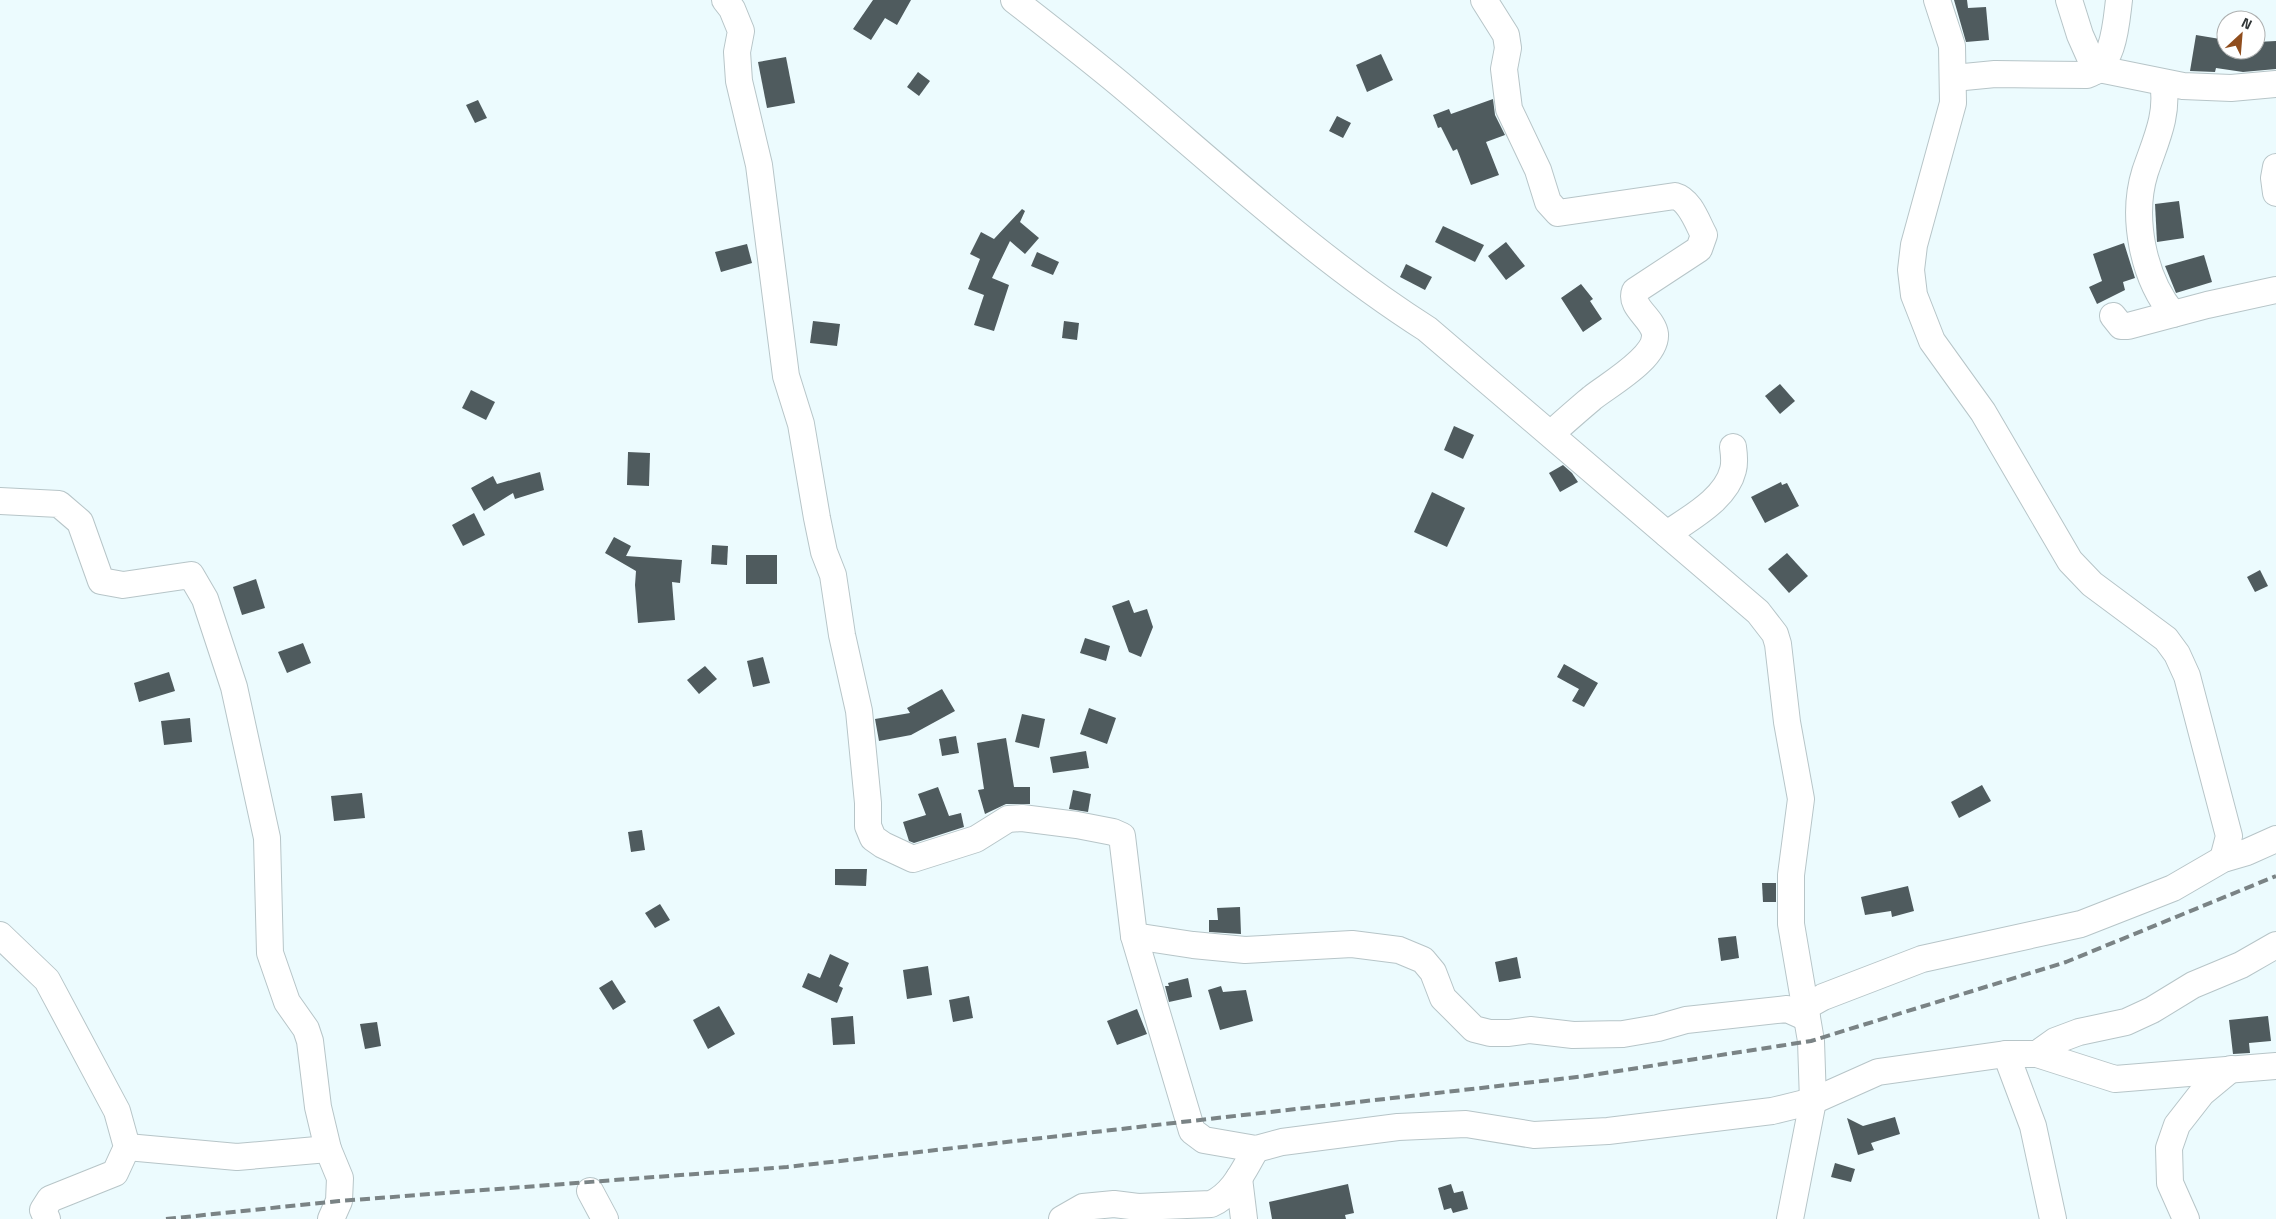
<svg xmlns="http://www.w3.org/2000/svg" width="2276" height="1219" font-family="'Titillium Web',sans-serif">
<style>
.building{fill:#4f5b5e}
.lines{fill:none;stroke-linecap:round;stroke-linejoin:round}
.minor-casing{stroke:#b7c5c8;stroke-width:28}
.minor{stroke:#fff;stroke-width:26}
.rail{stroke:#7a8385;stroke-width:4;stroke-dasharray:10 5;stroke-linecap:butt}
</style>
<rect width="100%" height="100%" fill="#ecfbfe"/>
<!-- building -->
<g class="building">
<path d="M873,0h38l-14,25 -12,-7 -14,22 -18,-11z"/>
<path d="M1954,0h13l1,8 18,-1 3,33 -23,2z"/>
<path d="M2196,35l30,5v10h31v-8l19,-1v28l-33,3 -27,-4 -1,4 -25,-1z"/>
<path d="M1381,54l12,26 -26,12 -11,-27z"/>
<path d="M786,57l9,46 -28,5 -9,-46z"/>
<path d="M918,72l12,9 -11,15 -12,-9z"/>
<path d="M1493,99l2,16 10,20 -19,7 13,33 -28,10 -14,-36 -4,2 -12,-24 -3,1 -5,-13 16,-6 2,5z"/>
<path d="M478,100l9,18 -12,5 -9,-18z"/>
<path d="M1337,116l14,7 -8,15 -14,-7z"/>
<path d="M2179,201l5,37 -27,4 -2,-38z"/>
<path d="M1022,209l3,2 -5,11 19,16 -14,16 -15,-13 -18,37 17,7 -15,46 -20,-6 10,-30 -16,-6 12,-30 -10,-5 11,-22 13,7z"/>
<path d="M1443,226l41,19 -9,17 -40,-20z"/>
<path d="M1506,242l19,24 -19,14 -18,-24z"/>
<path d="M2124,243l11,35 -12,4 2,8 -28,14 -8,-17 13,-6 -9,-27z"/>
<path d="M747,244l5,19 -31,9 -6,-20z"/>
<path d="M1037,252l22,10 -6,13 -22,-9z"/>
<path d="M2204,255l8,27 -36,11 -11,-27z"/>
<path d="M1406,264l26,13 -7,13 -25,-13z"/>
<path d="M1581,284l12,15 -3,2 12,18 -19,13 -22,-34z"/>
<path d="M813,321l27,3 -3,22 -27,-3z"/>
<path d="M1064,321l15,2 -2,17 -15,-2z"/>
<path d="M1780,384l15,17 -15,13 -15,-18z"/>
<path d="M471,390l24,12 -9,18 -24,-12z"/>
<path d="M1454,426l20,9 -11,24 -19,-9z"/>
<path d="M628,452l22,1 -1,33 -22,-1z"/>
<path d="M1563,465l9,8 6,9 -18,10 -11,-19z"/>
<path d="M540,472l4,18 -29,9 -2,-6 -29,18 -13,-23 22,-12 4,8z"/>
<path d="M1781,482l1,3 5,-2 12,23 -34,17 -14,-26z"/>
<path d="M1432,492l33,16 -18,39 -33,-15z"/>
<path d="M474,513l11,22 -22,11 -11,-21z"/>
<path d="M614,537l17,9 -5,10 56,4 -2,23 -8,-1 3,38 -37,3 -3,-38 1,-14 -31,-18z"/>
<path d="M712,545l16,1 -1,19 -16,-1z"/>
<path d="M1787,553l21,23 -19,17 -21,-24z"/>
<rect x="746" y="555" width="31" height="29"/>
<path d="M2260,570l8,16 -13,6 -8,-15z"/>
<path d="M256,579l9,29 -23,7 -9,-28z"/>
<path d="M1129,600l5,13 13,-4 6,18 -12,30 -12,-5 -17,-46z"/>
<path d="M1085,638l25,8 -4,15 -26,-8z"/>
<path d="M303,643l8,20 -24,10 -9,-21z"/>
<path d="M763,657l7,26 -17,4 -6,-26z"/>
<path d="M1564,664l34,19 -14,24 -12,-6 7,-12 -22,-12z"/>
<path d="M705,666l12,13 -18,15 -12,-14z"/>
<path d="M169,672l6,19 -36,11 -5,-19z"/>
<path d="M942,689l13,22 -44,24 -32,6 -4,-22 35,-6 -3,-5z"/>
<path d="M1089,708l27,10 -9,26 -27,-10z"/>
<path d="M1022,714l23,5 -6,29 -24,-6z"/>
<path d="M190,718l2,24 -28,3 -3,-24z"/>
<path d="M956,736l3,17 -17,3 -3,-17z"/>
<path d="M1006,738l8,49h16v17h-24l-21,10 -7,-24 6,-1 -7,-46z"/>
<path d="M1086,751l3,17 -36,5 -3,-16z"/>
<path d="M1982,785l9,16 -32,17 -8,-16z"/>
<path d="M938,787l11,29 12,-3 3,14 -50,16 -5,-2 -6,-19 23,-7 -8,-21z"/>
<path d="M1073,790l18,4 -3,18 -19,-3z"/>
<path d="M362,793l3,25 -31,3 -3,-25z"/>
<path d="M642,830l3,20 -14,2 -3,-20z"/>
<path d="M835,869h32l-1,17 -31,-1z"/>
<path d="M1762,883h14v19h-13z"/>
<path d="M1908,886l6,25 -22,6 -1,-6 -26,4 -4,-18z"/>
<path d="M660,904l10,16 -15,8 -10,-15z"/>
<path d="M1240,907l1,27 -32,-2v-12h9l-1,-12z"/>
<path d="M1736,936l3,22 -18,3 -3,-23z"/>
<path d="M830,954l19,9 -10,23 4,2 -6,15 -35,-16 6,-14 12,5z"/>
<path d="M1517,957l4,21 -22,4 -4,-20z"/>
<path d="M928,966l4,29 -25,4 -4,-29z"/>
<path d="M1188,978l4,19 -23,5 -4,-16h4l-1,-3z"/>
<path d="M612,980l14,22 -13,8 -14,-22z"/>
<path d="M1221,986l2,6 23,-2 7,31 -33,9 -12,-40z"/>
<path d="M969,996l4,22 -20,4 -4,-22z"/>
<path d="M719,1006l16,28 -27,15 -15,-29z"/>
<path d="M1137,1009l10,25 -30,11 -10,-24z"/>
<path d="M853,1016l2,28 -22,1 -2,-27z"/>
<path d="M2268,1016l3,25 -22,2 1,10 -17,1 -4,-34z"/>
<path d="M377,1022l4,24 -16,3 -5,-25z"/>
<path d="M1895,1117l5,17 -29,9 3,7 -16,5 -11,-37 16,8z"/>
<path d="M1835,1163l20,6 -4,13 -20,-5z"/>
<path d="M1348,1184l6,29 -9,2 1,4h-74l-3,-17z"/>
<path d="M1451,1184l3,9 9,-2 5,18 -15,4 -2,-5 -7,2 -6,-22z"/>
</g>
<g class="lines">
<defs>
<g id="minor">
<path d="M725,0l7,9 9,22 -4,21 2,29 20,84 27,211 15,48 16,94 7,34 9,23 9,60 17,76 9,92v23l5,12 10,7 30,14 63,-20 32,-20 14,-1 55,7 36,7 9,4 12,100 58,195 12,9 52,9 26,-7 116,-15 68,-3 68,11 74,-4 164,-20 41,-10 65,-29 128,-18h31l78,25 161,-13"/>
<path d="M1014,0c36,28 72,56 107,85 100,84 196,174 306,244l331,283 17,22 3,10 9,78 14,77 -10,76v49l20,117 2,60 -23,118"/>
<path d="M1484,0l22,35 2,13 -4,21 5,40 29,61 10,32 10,11 117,-17c15,4 22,26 29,39l-5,14 -64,42c-6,16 18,27 20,43 2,24 -47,51 -63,64 -14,12 -27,23 -41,36"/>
<path d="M1937,0l15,46 1,57 -39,142 -3,25 3,25 18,46 51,71 87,149 22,23 74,55 11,15 10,22 42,160 -6,23"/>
<path d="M2069,0l11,35 16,36"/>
<path d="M2099,69l84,17 48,2 45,-4"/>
<path d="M1954,78l41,-4 92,1c27,-9 29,-51 32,-75"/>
<path d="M2163,83c6,32 -8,59 -18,89 -14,45 -2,106 28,142"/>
<path d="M2276,167l-2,11 2,15"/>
<path d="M2113,316l8,10h7l79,-21 69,-15"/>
<path d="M0,501l59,3 21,18 21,59 22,4 68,-10 14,24 29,88 33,151 3,115 17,49 19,27 4,12 8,66 10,42 12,29 -1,23 -8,18"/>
<path d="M1667,534c23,-16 59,-35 66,-64 2,-7 1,-16 0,-23"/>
<path d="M0,935l47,45 70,131 10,36 -12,26 -65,26 -7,11 4,9"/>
<path d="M1134,936l59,9 52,5 107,-6 47,6 24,10 10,12 10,26 31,31 16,4h19l21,-3 43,5 50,-1 35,-6 28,-8 101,-11 20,9"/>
<path d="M1805,1007l18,-10 99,-38 159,-35 92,-36 50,-29 24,-7 29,-13"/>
<path d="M2006,1054l27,72 20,93"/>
<path d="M2037,1054l18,-13 24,-9 47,-10 26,-12 41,-25 48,-20 35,-20"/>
<path d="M127,1147l110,10 91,-8"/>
<path d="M1239,1178l5,41"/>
<path d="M590,1191l15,28"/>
<path d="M1062,1219l21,-12 31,-3 24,3 73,-3c23,-10 33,-35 45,-55"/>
<path d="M2186,1219l-16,-36 -1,-35 8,-23 25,-32 29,-24"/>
</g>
</defs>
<!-- minor casing -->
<use href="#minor" class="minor-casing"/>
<!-- minor -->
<use href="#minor" class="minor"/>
<!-- rail -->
<path class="rail" d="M166,1219l173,-18 448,-34 799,-91 225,-35 255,-79 210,-86"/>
</g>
<!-- north arrow -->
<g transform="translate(2241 35) rotate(26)"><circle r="24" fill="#ffffff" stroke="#adafaf"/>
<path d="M0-4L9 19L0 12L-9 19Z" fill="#904d1d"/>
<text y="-8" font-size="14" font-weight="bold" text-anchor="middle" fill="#323738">N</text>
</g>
</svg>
